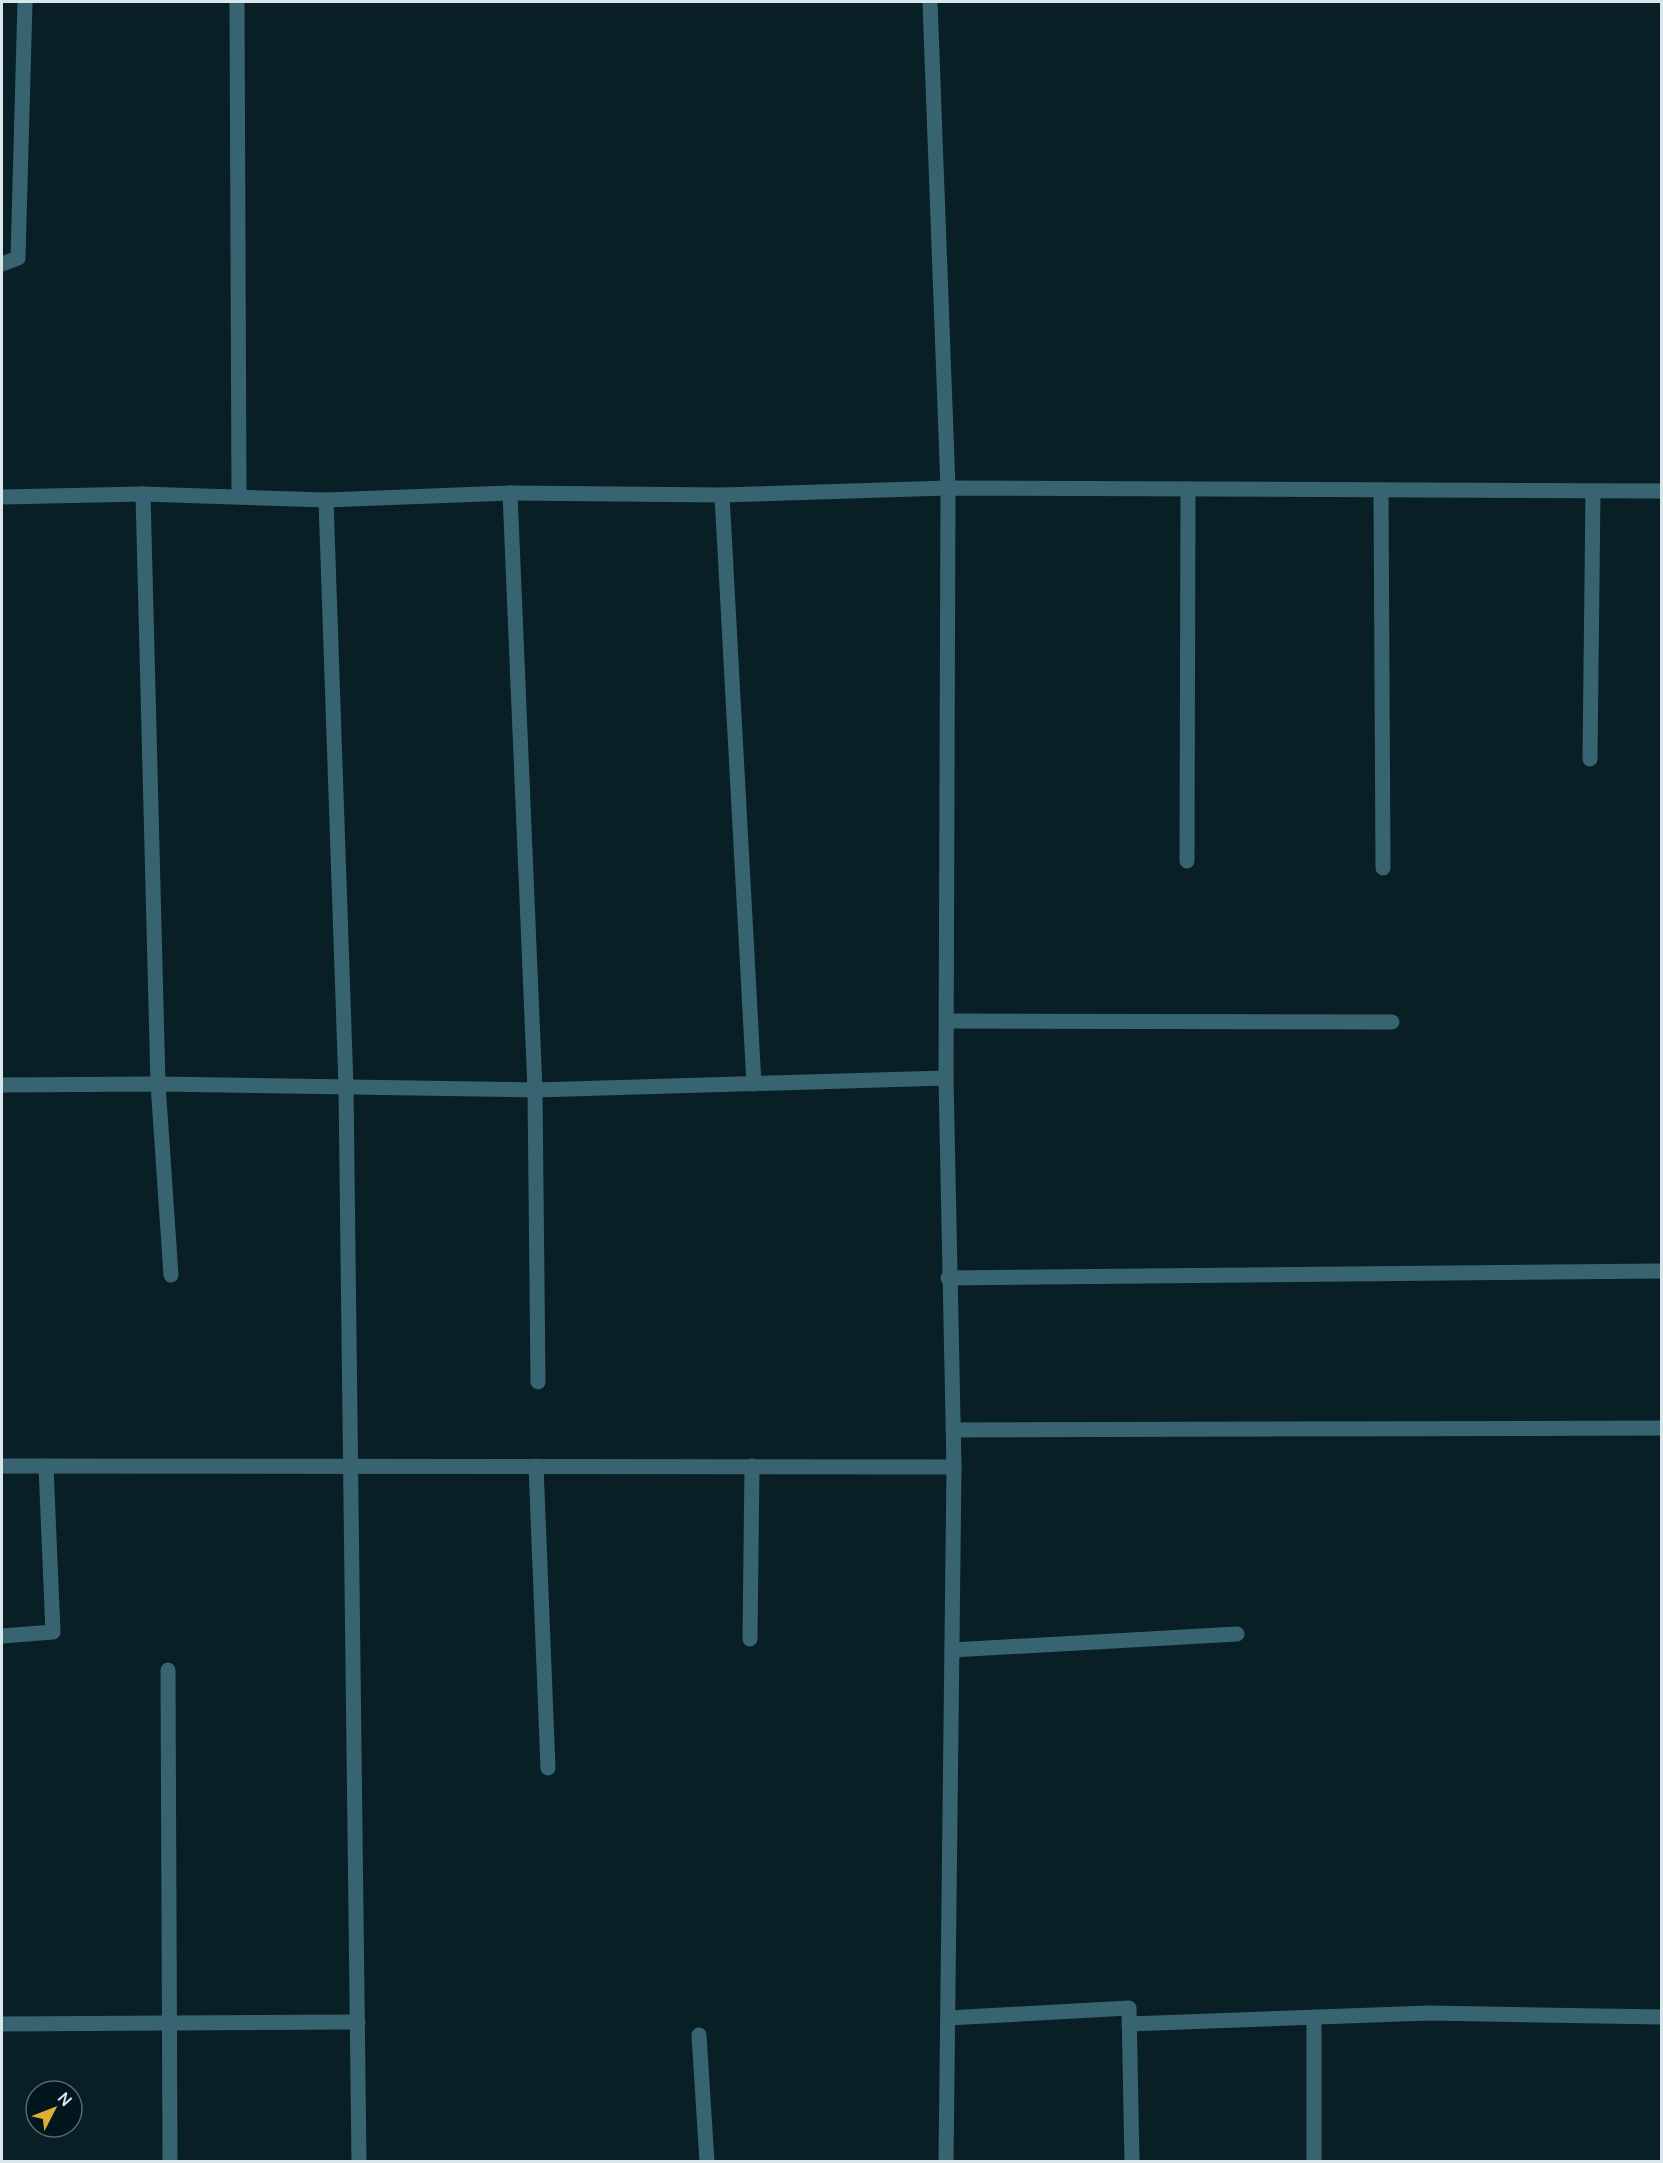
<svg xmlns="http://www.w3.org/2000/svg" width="1663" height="2163" font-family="Manrope,sans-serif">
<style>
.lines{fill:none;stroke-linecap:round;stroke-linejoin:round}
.minor{stroke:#386472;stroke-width:15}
.tertiary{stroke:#386472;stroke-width:15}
</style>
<rect width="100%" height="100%" fill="#091f26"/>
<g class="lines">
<!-- minor -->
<g class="minor">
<path d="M237,2l2,493"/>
<path d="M2,264l16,-6 7,-256"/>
<path d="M1381,490l2,378"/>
<path d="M510,493l25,597 3,292"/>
<path d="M143,494l15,590 13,191"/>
<path d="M722,495l32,589"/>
<path d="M326,500l20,587 13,1075"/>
<path d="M1590,759l3,-268"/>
<path d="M1187,861l1,-372"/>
<path d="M948,1021l444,1"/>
<path d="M2,1085l156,-1 377,6 411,-12"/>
<path d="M948,1278l714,-7"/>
<path d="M953,1430l709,-2"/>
<path d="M2,1466l952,1"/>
<path d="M536,1466l12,302"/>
<path d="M2,1636l51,-4 -7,-166"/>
<path d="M750,1639l2,-173"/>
<path d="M952,1650l285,-16"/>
<path d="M168,1670l2,492"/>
<path d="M1314,2017v145"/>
<path d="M948,2018l181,-10 3,154"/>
<path d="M2,2024l356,-2"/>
<path d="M1129,2024l300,-11 233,4"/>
<path d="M699,2035l8,127"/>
</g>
<!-- tertiary -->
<g class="tertiary">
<path d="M930,2l18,486 -2,590 8,389 -8,695"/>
<path d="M2,497l141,-3 183,6 184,-7 212,2 226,-7 714,3"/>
</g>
</g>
<!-- border -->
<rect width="1663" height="2163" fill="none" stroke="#d9e6ea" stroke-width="6"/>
<!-- north arrow -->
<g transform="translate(54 2109) rotate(48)"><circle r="28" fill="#02161d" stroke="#58696f" stroke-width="1.5"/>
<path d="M0-4.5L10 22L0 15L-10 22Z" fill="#dfb034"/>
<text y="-9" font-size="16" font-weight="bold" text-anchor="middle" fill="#d9e6ea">N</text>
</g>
</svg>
